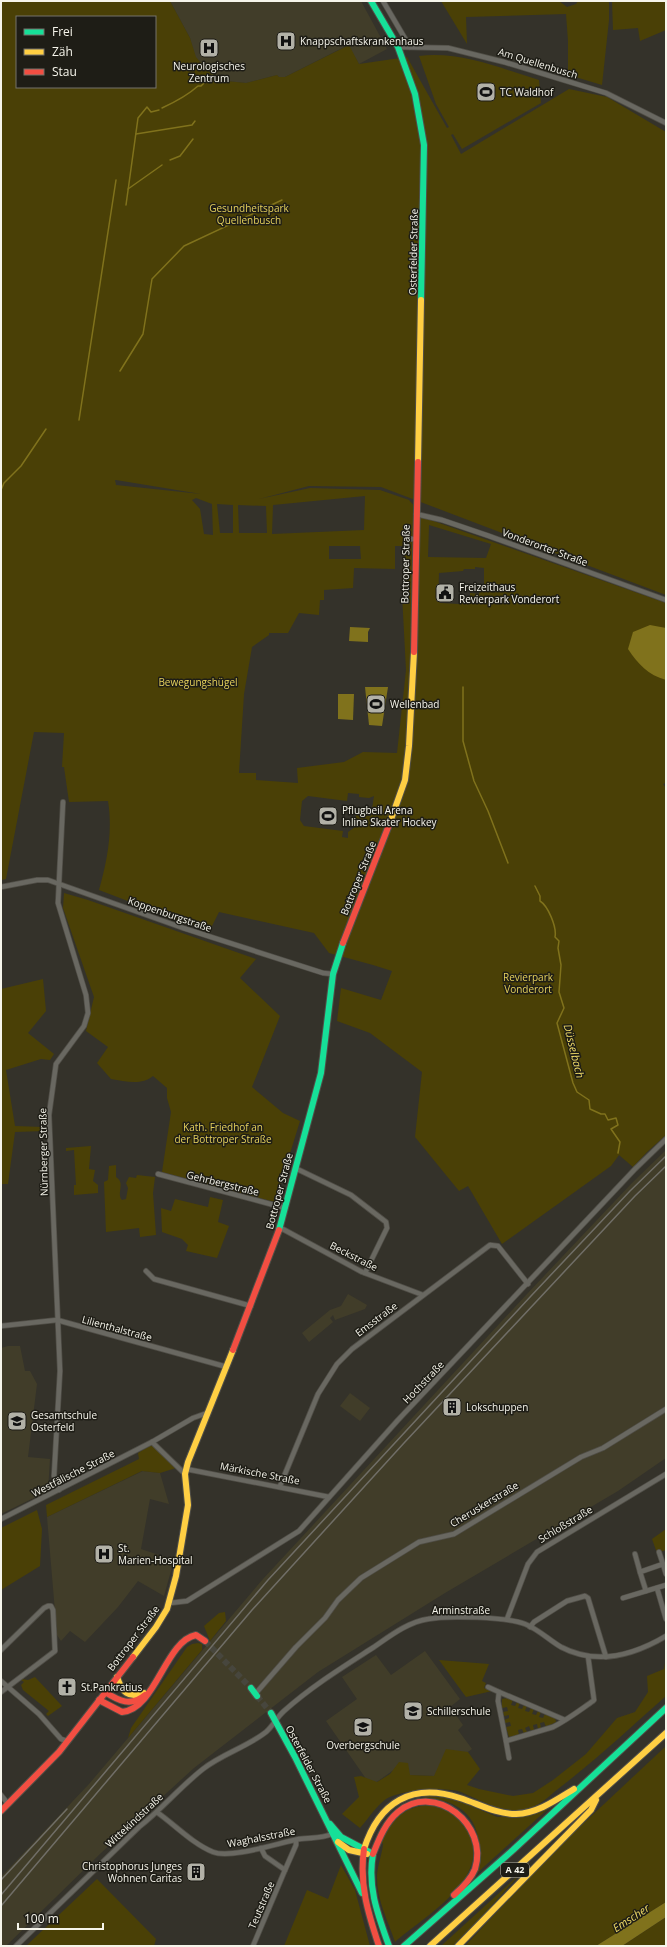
<svg xmlns="http://www.w3.org/2000/svg" width="667" height="1947" font-family="'Open Sans',sans-serif">
<style>
.built{fill:#413d29}
.green{fill:#4a4006;fill-rule:evenodd}
.water{fill:#80721c}
.lines{fill:none;stroke-linecap:round;stroke-linejoin:round}
.stream{stroke:#80721c;stroke-width:1.5}
.secondary-tunnel{stroke:#47463d;stroke-width:6;stroke-dasharray:6 3;stroke-linecap:butt}
.street-casing{stroke:#504e47;stroke-width:6}
.fast-casing{stroke:#504e47;stroke-width:8}
.slow-casing{stroke:#504e47;stroke-width:8}
.jam-casing{stroke:#504e47;stroke-width:8}
.street{stroke:#696861;stroke-width:4.5}
.fast{stroke:#16e098;stroke-width:6}
.slow{stroke:#ffcf43;stroke-width:6}
.jam{stroke:#f24e42;stroke-width:6}
.rail{stroke:#706e67;stroke-width:1.5}
.labels{text-anchor:middle;stroke-width:3;stroke-linejoin:round;paint-order:stroke}
.shield{fill:#1e1d16;stroke:#b5b4ab;stroke-width:1}
.shield-label{font-size:9px;font-weight:bold;fill:#f6f5eb}
.poi-label{font-size:10px;fill:#f6f5eb;stroke:#1e1d16;text-anchor:start}
.street-label{font-size:10px;fill:#f6f5eb;stroke:#1e1d16}
.park-label{font-size:10px;fill:#e6d15c;stroke:#1e1d16}
.water-label{font-size:11px;font-style:italic;fill:#f1dc67;stroke:#1e1d16}
</style>
<rect width="100%" height="100%" fill="#34322a"/>
<!-- built -->
<g class="built">
<path d="M170,1h191l26,48 -28,15 -11,-19 -63,32h-6l-2,-2 -31,8 -21,-2 -17,-10 -13,-14 -5,-19z"/>
<path d="M666,1150v308l-48,33 -173,102 -127,79 -124,96 -93,85 -95,93h-5v-69l88,-93 174,-205 264,-285 105,-111z"/>
<path d="M348,1294l19,11 -2,4 -30,11 -2,-5 -3,3 3,4 -24,20 -7,-9 28,-23 11,-4z"/>
<path d="M8,1346h12l5,25h5l7,13 -9,73 22,2 -2,32 -47,23v-166z"/>
<path d="M350,1393l20,15 -10,13 -20,-15z"/>
<path d="M143,1471l17,2 9,31 -19,-5 -9,50 33,11 -10,36 -26,-15 -20,26 -33,35 -15,-11 -9,10 -4,-6 -10,-118z"/>
<path d="M425,1651l35,48 -10,8 13,18 -5,5 14,19 -38,27 -25,-1 -7,-11 -31,22 -45,-65 31,-22 -15,-22 34,-22 15,20z"/>
</g>
<!-- green -->
<g class="green">
<path d="M1,1h169l20,37 6,19 12,14 18,10 20,2 31,-8 2,2h6l64,-32 10,19 48,-7 40,71 2,-1 -13,-23 -17,-48c41,-5 81,12 120,24l2,23 -79,46 -9,-15 -2,1 10,19 108,-65 38,8 59,35v463l-285,-108 -72,-1 -50,13 51,-11 70,2 29,10 16,18 241,85v180l-3,1 3,4v347l-19,17 -14,15 -14,-12 -8,11 -109,78 -34,-58 -9,5 -44,-54 7,-65 -52,-39 -33,-12 4,-33 40,12 11,-29 -19,-6 -44,-12 -15,-20 -95,-21 -10,20 -110,-42c8,-29 14,-58 9,-89l-39,1 -5,-35h-2l2,-34 -30,-1 -28,147 -5,1zM17,17h138v70h-138zM115,480h1l85,14 -85,-9zM365,496l-1,34 -92,4 1,-29zM196,498l16,6 1,31 -9,-1 -4,-25 -8,-9zM217,504l16,1v28h-13zM238,505l28,1 1,27h-28zM429,525l62,19 -5,14 -58,-1zM329,546h31l1,13h-32zM395,546h9l-2,48 4,76 -9,83 -34,-1 -19,10 -47,6 1,15 -42,-3v-7h-17l5,-79 8,-47 17,-12v-2h19l11,-20 20,2 1,-15h4v-10l29,-2 1,-20 41,1zM475,567l9,1v17h-5v9l-9,-1v7h-10l-1,4 -19,-1v-3l-2,-1 1,-26 24,-2 1,-2h11zM348,793l11,1v3l10,1 5,-2 -3,20 -15,-1 -1,12 -7,5v6l-6,-1 1,-6 -39,-5 -4,-6 2,-19 6,-5 39,5z"/>
<path d="M441,1h118l8,6 9,-3 2,-3h31v19l-7,65 -40,-12v-2h6v-30l-2,-27 -100,3 1,27z"/>
<path d="M612,1h54v29l-26,11 -2,-13 -25,2z"/>
<path d="M64,893l24,7 168,59 -16,19 40,38 -28,71 31,26 17,8 -25,81 -113,-30 9,-60 -4,-14v-10l-14,-12c-12,10 -28,5 -42,3l-14,-16 11,-16 -22,-16 8,-34 -31,-89z"/>
<path d="M43,979l3,32 -18,22 26,21 -4,6 -9,-1 -35,11 9,56 28,1 1,4 -29,1 -7,52h-7v-195z"/>
<path d="M91,1146l-2,23 6,1 -2,11 5,4v8l-24,2v-10h2l-2,-35 -8,1v-3z"/>
<path d="M116,1165v12c10,6 0,16 6,23l4,-1 2,-11 -2,-5 3,-6 7,1 1,-3 18,2 -2,16 3,42 -16,2 -1,-9 -33,4 -2,-50 4,-2 1,-14z"/>
<path d="M210,1197l13,3 -5,22 11,4 -12,32 -31,-7 2,-6 -6,-6 -20,-7 -1,-24 10,3 4,-12 33,8z"/>
<path d="M153,1444l23,24 -16,5 -18,-2 -95,46 -1,-12 93,-46 -1,-6z"/>
<path d="M37,1510l5,19 -2,37 -39,24v-62z"/>
<path d="M666,1529v21l-9,3 -5,-14z"/>
<path d="M225,1612l1,9 -16,20 -6,-15 15,-13z"/>
<path d="M198,1643l4,1v6l-74,88 3,-10 56,-81 5,-3z"/>
<path d="M666,1657v39c-35,31 -70,64 -108,93 -10,8 -21,19 -34,21 -23,3 -42,-9 -63,-18 -14,-6 -62,-2 -75,7 -10,7 -18,20 -26,29l-18,-14 17,-17 -5,-20 7,-1 16,6 13,-8 9,-12 9,1 2,12 24,1 12,-27 22,3 12,17 -13,16 12,4 34,7 20,-3 20,-13 33,-26 31,-36 18,-6 13,-20 -1,-16 17,-7z"/>
<path d="M439,1660l50,4 -7,17 4,2 -2,5 8,3 -26,6z"/>
<path d="M35,1677l27,29 -14,10 -2,-2 3,-3 -26,-21 -2,-5 3,-3 -3,-2 1,-1 6,1z"/>
<path d="M507,1698l6,2 -2,5 4,1 2,-4 3,1 -2,5 4,1 2,-4 3,1 -2,5 4,1 2,-4 3,1 -2,5 4,1 2,-4 3,1 -2,5 4,1 2,-4 10,4 1,4 -10,5 -2,-5 -4,1 1,5 -3,1 -1,-5 -4,1 1,5 -3,1 -2,-5 -4,2 2,4 -3,2 -2,-5 -4,1 1,5 -10,2 -3,-10 5,-1 -1,-4 -5,1 -1,-3 5,-2v-3l-5,1 -1,-4 5,-1 -1,-4 -5,1v-9z"/>
<path d="M666,1746v156l-70,44h-131l90,-96z"/>
<path d="M421,1796h17l19,4 40,17 18,-1 35,-9 -74,67c1,-12 4,-26 2,-37 -6,-31 -32,-38 -58,-40z"/>
<path d="M430,1805c16,3 30,11 38,26 26,47 -45,86 -73,111 -7,-21 -18,-42 -18,-64 0,-12 5,-23 6,-34l-2,-3c10,-22 24,-35 49,-36z"/>
<path d="M341,1865l14,25 15,56h-86l23,-56 21,9z"/>
<path d="M521,1873l-65,73h-15z"/>
<path d="M97,1879l59,60 -2,7h-128z"/>
<path d="M666,1917v29h-44z"/>
</g>
<!-- water -->
<g class="water">
<path d="M650,625l16,3v52c-18,-5 -28,-16 -38,-31l5,-17z"/>
<path d="M350,627l20,1 -2,4v10l-19,-1z"/>
<path d="M365,687h23l-6,39 -13,-1z"/>
<path d="M338,694h16l-1,26 -15,-1z"/>
<path d="M666,1902v15l-44,29h-26z"/>
</g>
<g class="lines">
<!-- stream -->
<g class="stream">
<path d="M162,108c13,-6 26,-13 36,-22h3l14,-14"/>
<path d="M136,134l56,-9 3,-4"/>
<path d="M170,160l10,-4 13,-17"/>
<path d="M128,189l34,-24"/>
<path d="M126,205l12,-87 9,-11 4,5 8,-2"/>
<path d="M120,371l23,-37 9,-55 32,-33 98,-46"/>
<path d="M79,420l37,-240"/>
<path d="M1,490l3,-7 17,-17 25,-37"/>
<path d="M463,687v54l11,40 14,30 20,52"/>
<path d="M535,886l5,10v5c8,5 17,26 15,36l4,4 -1,7 3,17 -2,27 5,16 -7,15 16,60 4,9 12,8 1,9 11,5h4l3,6 8,-2 2,7 -7,4 9,13 -2,11"/>
</g>
<!-- secondary-tunnel -->
<g class="secondary-tunnel">
<path d="M205,1641l46,47"/>
<path d="M257,1696l14,17"/>
</g>
<defs>
<g id="street">
<path d="M383,1l27,46"/>
<path d="M398,47l50,1 56,14 102,31 60,30"/>
<path d="M416,514l26,6 47,16 177,64"/>
<path d="M406,539h9"/>
<path d="M1,887l36,-7h11l135,48 140,45 10,1"/>
<path d="M295,1168l56,27 35,27 1,6 -22,45"/>
<path d="M158,1174l127,34"/>
<path d="M279,1227l83,45 61,23"/>
<path d="M146,1271l8,8 97,27"/>
<path d="M1,1326l56,-6 170,47"/>
<path d="M152,1442l33,32"/>
<path d="M186,1469l143,28"/>
<path d="M280,1486l38,-92 19,-30 15,-15 138,-104 8,1 30,38"/>
<path d="M59,1490l-5,-14 6,-105 -11,-256 7,-51 28,-38 4,-13 -2,-18 -28,-92 5,-101"/>
<path d="M1,1519l151,-77 41,-24 14,-5"/>
<path d="M659,1552l4,12"/>
<path d="M635,1554l5,18"/>
<path d="M657,1588l9,31"/>
<path d="M646,1591l-6,-19 23,-8 3,10"/>
<path d="M623,1598l43,-13"/>
<path d="M170,1603l17,-2 112,-70 99,-111 237,-251 31,-30"/>
<path d="M507,1619l21,-55 9,-12 129,-78"/>
<path d="M530,1627l4,-5 33,-21 18,-5 3,2 18,59"/>
<path d="M1,1650l43,-42 4,-2h3l2,4 2,41 -54,41"/>
<path d="M1,1681l38,33 22,25 6,2"/>
<path d="M488,1687l11,5"/>
<path d="M256,1693l40,-46 29,-29 13,-18 23,-22 58,-36 35,-8 127,-77 22,-9 63,-39"/>
<path d="M565,1720l-66,-28 -1,9 8,40 47,-14c14,-7 27,-17 40,-26l1,-1 -6,-44"/>
<path d="M506,1741l3,17"/>
<path d="M1,1795l7,9"/>
<path d="M158,1813c17,12 35,31 55,39 18,7 65,-9 86,-13 13,-2 21,0 33,-5"/>
<path d="M285,1870l11,-25v-5"/>
<path d="M16,1946l123,-119c23,-18 41,-40 64,-58 19,-15 44,-22 63,-37 7,-6 11,-15 18,-21 28,-25 59,-44 90,-64 16,-11 34,-25 54,-28 20,-4 79,-2 97,5 13,5 24,16 36,23 36,19 73,8 105,-11"/>
<path d="M253,1946l32,-76 -20,-14 -4,-8"/>
</g>
<g id="fast">
<path d="M371,1l27,46 17,47 9,51 -3,155"/>
<path d="M279,1230l42,-157 12,-99 10,-31"/>
<path d="M251,1688l6,8"/>
<path d="M271,1713l24,44 67,136"/>
<path d="M330,1824l11,13 32,17"/>
<path d="M373,1854c-6,33 5,61 16,92"/>
<path d="M404,1946l109,-96 153,-142"/>
</g>
<g id="slow">
<path d="M418,462l3,-162"/>
<path d="M389,825l16,-45 4,-34 5,-94"/>
<path d="M133,1657l23,-30 11,-18 9,-33 12,-71 -3,-31 3,-12 45,-112"/>
<path d="M117,1677c5,15 11,22 27,16"/>
<path d="M338,1842l11,8 18,4"/>
<path d="M364,1849c15,-47 48,-67 96,-51 19,6 36,16 56,16 22,-1 40,-14 58,-25"/>
<path d="M430,1946l236,-213"/>
<path d="M458,1946l133,-136 5,-10"/>
</g>
<g id="jam">
<path d="M414,652l4,-190"/>
<path d="M343,943l46,-118"/>
<path d="M233,1350l46,-120"/>
<path d="M105,1692c14,9 26,15 40,3"/>
<path d="M99,1700l23,12c34,-3 43,-71 74,-77l9,6"/>
<path d="M1,1811l58,-59 74,-95"/>
<path d="M364,1849c-5,35 4,64 15,97"/>
<path d="M373,1854c6,-15 12,-31 25,-42 37,-31 91,13 77,57 -4,10 -13,19 -21,26"/>
</g>
</defs>
<!-- street casing -->
<use href="#street" class="street-casing"/>
<!-- fast casing -->
<use href="#fast" class="fast-casing"/>
<!-- slow casing -->
<use href="#slow" class="slow-casing"/>
<!-- jam casing -->
<use href="#jam" class="jam-casing"/>
<!-- street -->
<use href="#street" class="street"/>
<!-- fast -->
<use href="#fast" class="fast"/>
<!-- slow -->
<use href="#slow" class="slow"/>
<!-- jam -->
<use href="#jam" class="jam"/>
<!-- rail -->
<g class="rail">
<path d="M1,1880l66,-71"/>
<path d="M1,1895l267,-315 263,-284 99,-105 36,-35"/>
<path d="M1,1906l251,-296 152,-167 231,-247 31,-30"/>
</g>
</g>
<!-- icons -->
<defs>
<symbol id="hospital-square" viewBox="-11 -11 22 22"><rect x="-9" y="-9" width="18" height="18" rx="4" fill="#b2b1a7" stroke="#1e1d16"/><path d="M-5-5h3v3.5h4V-5h3V5h-3V1.5h-4V5h-3Z" fill="#111"/></symbol>
<symbol id="stadium-square" viewBox="-11 -11 22 22"><rect x="-9" y="-9" width="18" height="18" rx="4" fill="#b2b1a7" stroke="#1e1d16"/><path d="M0-5a6.5 5 0 1 0 0 10a6.5 5 0 1 0 0-10ZM-3.5-1.8h7v3.6h-7Z" fill="#111"/></symbol>
<symbol id="civic-square" viewBox="-11 -11 22 22"><rect x="-9" y="-9" width="18" height="18" rx="4" fill="#b2b1a7" stroke="#1e1d16"/><path d="M-.6-6.5H3V-4.5H.6V-3L4-1V1h2V6H-6V1h2V-1L-.6-3ZM-1.2 2.5V6h2.4V2.5Z" fill="#111"/></symbol>
<symbol id="building-square" viewBox="-11 -11 22 22"><rect x="-9" y="-9" width="18" height="18" rx="4" fill="#b2b1a7" stroke="#1e1d16"/><path d="M-4-6H4V6H1V3H-1V6H-4ZM-2.5-4.3h1.7v1.8h-1.7ZM.8-4.3h1.7v1.8H.8ZM-2.5-1h1.7V.8h-1.7ZM.8-1h1.7V.8H.8Z" fill="#111"/></symbol>
<symbol id="school-square" viewBox="-11 -11 22 22"><rect x="-9" y="-9" width="18" height="18" rx="4" fill="#b2b1a7" stroke="#1e1d16"/><path d="M0-5L7-2L0 1L-7-2ZM-4 1L0 2.5L4 1V4Q0 6-4 4Z" fill="#111"/></symbol>
<symbol id="church-square" viewBox="-11 -11 22 22"><rect x="-9" y="-9" width="18" height="18" rx="4" fill="#b2b1a7" stroke="#1e1d16"/><path d="M-1.2-6h2.4v3.5h3.3v2.4h-3.3V6h-2.4V-.1h-3.3v-2.4h3.3Z" fill="#111"/></symbol>
</defs>
<g fill-rule="evenodd">
<use href="#hospital-square" x="275" y="30" width="22" height="22"/>
<use href="#hospital-square" x="198" y="37" width="22" height="22"/>
<use href="#stadium-square" x="475" y="81" width="22" height="22"/>
<use href="#civic-square" x="434" y="582" width="22" height="22"/>
<use href="#stadium-square" x="365" y="693" width="22" height="22"/>
<use href="#stadium-square" x="317" y="805" width="22" height="22"/>
<use href="#building-square" x="441" y="1396" width="22" height="22"/>
<use href="#school-square" x="6" y="1410" width="22" height="22"/>
<use href="#hospital-square" x="93" y="1543" width="22" height="22"/>
<use href="#church-square" x="56" y="1676" width="22" height="22"/>
<use href="#school-square" x="402" y="1700" width="22" height="22"/>
<use href="#school-square" x="352" y="1716" width="22" height="22"/>
<use href="#building-square" x="185" y="1861" width="22" height="22"/>
</g>
<g class="labels">
<!-- shield labels -->
<rect class="shield" x="501" y="1863" width="28" height="14" rx="3"/>
<g class="shield-label">
<text x="515" y="1873">A 42</text>
</g>
<!-- poi labels -->
<g class="poi-label">
<text x="300" y="45">Knappschaftskrankenhaus</text>
<text x="209" y="70" text-anchor="middle">Neurologisches<tspan x="209" dy="12">Zentrum</tspan></text>
<text x="500" y="96">TC Waldhof</text>
<text x="459" y="591">Freizeithaus<tspan x="459" dy="12">Revierpark Vonderort</tspan></text>
<text x="390" y="708">Wellenbad</text>
<text x="342" y="814">Pflugbeil Arena<tspan x="342" dy="12">Inline Skater Hockey</tspan></text>
<text x="466" y="1411">Lokschuppen</text>
<text x="31" y="1419">Gesamtschule<tspan x="31" dy="12">Osterfeld</tspan></text>
<text x="118" y="1552">St.<tspan x="118" dy="12">Marien-Hospital</tspan></text>
<text x="81" y="1691">St.Pankratius</text>
<text x="427" y="1715">Schillerschule</text>
<text x="363" y="1749" text-anchor="middle">Overbergschule</text>
<text x="182" y="1870" text-anchor="end">Christophorus Junges<tspan x="182" dy="12">Wohnen Caritas</tspan></text>
</g>
<!-- street labels -->
<g class="street-label">
<text transform="translate(538 63) rotate(17)" y="4">Am Quellenbusch</text>
<text transform="translate(413 252) rotate(-89)" y="4">Osterfelder Straße</text>
<text transform="translate(545 547) rotate(20)" y="4">Vonderorter Straße</text>
<text transform="translate(405 564) rotate(-89)" y="4">Bottroper Straße</text>
<text transform="translate(358 878) rotate(-68)" y="4">Bottroper Straße</text>
<text transform="translate(170 914) rotate(19)" y="4">Koppenburgstraße</text>
<text transform="translate(43 1152) rotate(-91)" y="4">Nürnberger Straße</text>
<text transform="translate(223 1183) rotate(14)" y="4">Gehrbergstraße</text>
<text transform="translate(279 1191) rotate(-75)" y="4">Bottroper Straße</text>
<text transform="translate(354 1256) rotate(27)" y="4">Beckstraße</text>
<text transform="translate(376 1319) rotate(-37)" y="4">Emsstraße</text>
<text transform="translate(117 1328) rotate(15)" y="4">Lilienthalstraße</text>
<text transform="translate(423 1382) rotate(-46)" y="4">Hochstraße</text>
<text transform="translate(73 1473) rotate(-27)" y="4">Westfälische Straße</text>
<text transform="translate(260 1473) rotate(11)" y="4">Märkische Straße</text>
<text transform="translate(484 1504) rotate(-31)" y="4">Cheruskerstraße</text>
<text transform="translate(565 1524) rotate(-31)" y="4">Schloßstraße</text>
<text x="461" y="1614">Arminstraße</text>
<text transform="translate(133 1638) rotate(-53)" y="4">Bottroper Straße</text>
<text transform="translate(309 1764) rotate(62)" y="4">Osterfelder Straße</text>
<text transform="translate(134 1820) rotate(-43)" y="4">Wittekindstraße</text>
<text transform="translate(261 1837) rotate(-11)" y="4">Waghalsstraße</text>
<text transform="translate(261 1905) rotate(-67)" y="4">Teutstraße</text>
</g>
<!-- park labels -->
<g class="park-label">
<text x="249" y="212">Gesundheitspark<tspan x="249" dy="12">Quellenbusch</tspan></text>
<text x="198" y="686">Bewegungshügel</text>
<text x="528" y="981">Revierpark<tspan x="528" dy="12">Vonderort</tspan></text>
<text x="223" y="1131">Kath. Friedhof an<tspan x="223" dy="12">der Bottroper Straße</tspan></text>
</g>
<!-- water labels -->
<g class="water-label">
<text transform="translate(574 1051) rotate(76)" y="4">Düsselbach</text>
<text transform="translate(631 1918) rotate(-33)" y="4">Emscher</text>
</g>
</g>
<!-- border -->
<rect width="667" height="1947" fill="none" stroke="#f6f5eb" stroke-width="4"/>
<!-- legend -->
<rect x="16" y="16" width="140" height="72" fill="#1e1d16" stroke="#74736b"/>
<rect x="24" y="29" width="20" height="6" fill="#16e098" stroke="#74736b"/>
<text x="52" y="36" font-size="12" fill="#f6f5eb">Frei</text>
<rect x="24" y="49" width="20" height="6" fill="#ffcf43" stroke="#74736b"/>
<text x="52" y="56" font-size="12" fill="#f6f5eb">Zäh</text>
<rect x="24" y="69" width="20" height="6" fill="#f24e42" stroke="#74736b"/>
<text x="52" y="76" font-size="12" fill="#f6f5eb">Stau</text>
<!-- scale -->
<path d="M18 1923v6h85v-6" fill="none" stroke="#f6f5eb" stroke-width="2"/>
<text x="24" y="1923" font-size="12" fill="#f6f5eb" stroke="#1e1d16" stroke-width="3" paint-order="stroke">100 m</text>
</svg>
